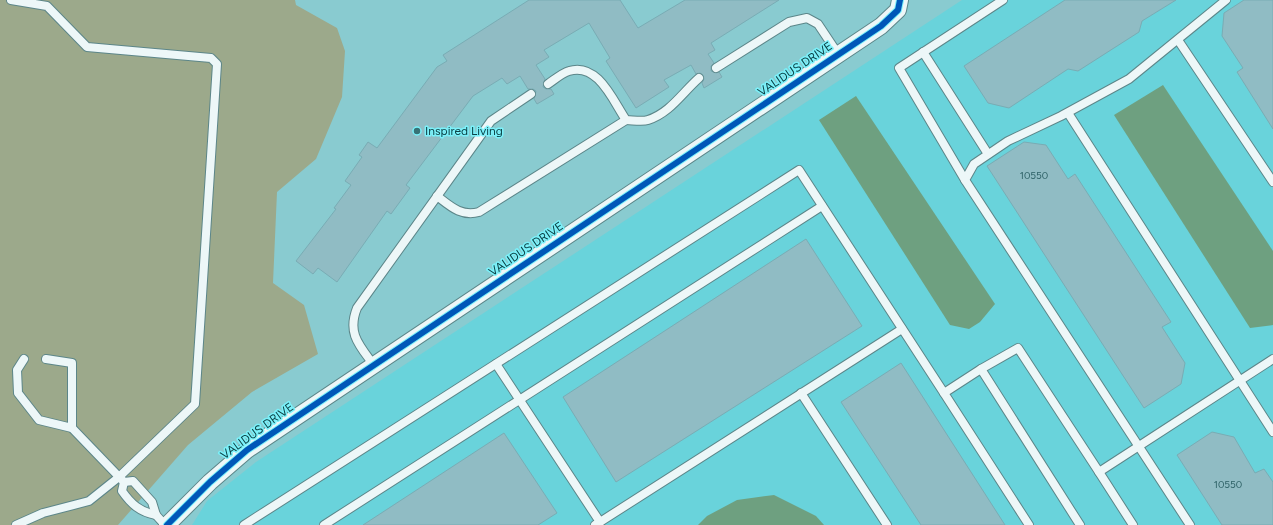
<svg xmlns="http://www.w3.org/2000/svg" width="1273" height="525" font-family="Figtree,sans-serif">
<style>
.built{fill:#69d3db}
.forest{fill:#9ca98b}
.water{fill:#6ea080}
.building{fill:#90bcc4;stroke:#79acb4}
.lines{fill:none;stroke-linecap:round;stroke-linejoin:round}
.service-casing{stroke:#5c8689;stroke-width:10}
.minor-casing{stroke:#5c8689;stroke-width:18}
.service{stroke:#edf7f8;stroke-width:8}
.minor{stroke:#edf7f8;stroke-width:16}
.cycleway-casing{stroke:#7bf1fa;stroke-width:8}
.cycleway{stroke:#0057b8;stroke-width:6}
.poi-dot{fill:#377276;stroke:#7bf1fa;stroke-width:1.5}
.labels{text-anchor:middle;stroke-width:3;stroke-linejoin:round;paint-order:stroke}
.number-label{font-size:10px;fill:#2d6166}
.street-label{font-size:12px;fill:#0b4246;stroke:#7bf1fa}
.poi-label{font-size:12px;fill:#0b4246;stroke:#7bf1fa;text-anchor:start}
</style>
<rect width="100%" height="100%" fill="#89cbd0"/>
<!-- built -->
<path class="built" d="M962,0h311v525h-1081l15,-24 49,-39z"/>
<!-- forest -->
<path class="forest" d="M0,0h295l1,5 41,23 8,23 -3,46 -26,62 -39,33 -4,91 31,22 14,49 -66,38 -64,53 -70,80h-118z"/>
<!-- water -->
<g class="water">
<path d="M1163,85l110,166v74l-23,3 -136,-213z"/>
<path d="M856,96l139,208 -15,18 -11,7 -19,-4 -131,-205z"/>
<path d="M774,495l42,21 8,9h-126l9,-9 30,-16z"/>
</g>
<!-- building -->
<g class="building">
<path d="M529,0h91l18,28 47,-28h94l-68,43 4,7 -7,4 6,9 -3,3v5l5,2 3,-1 3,5 -18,11 -2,-5 2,-4 -1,-4 -3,-2 -4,1 -5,-9 -27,15 5,7 -33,21 -30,-47 4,-3 -21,-35 -45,27 5,7 -13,8 9,14 -2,8 3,2h5l3,5 -17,10 -3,-5 2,-8 -3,-2h-5l-8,-13 -13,8 -5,-6 -29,18 -67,89 4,3 -19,26 -4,-3 -50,71 -19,-14 -5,6 -17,-13 40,-52 -2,-1 17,-23 -6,-4 17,-24 -3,-2 9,-13 9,6 60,-81 10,-6 -4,-6z"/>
<path d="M1065,0h111l-34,21 -3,11 -61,39 -10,-2 -59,39 -21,-5 -24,-37z"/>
<path d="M1244,0h29v129l-36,-57 6,-4 -21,-32 2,-23z"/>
<path d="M1024,142l22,3 22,34 7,-5 96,148 -9,5 23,36 -4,21 -37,24 -157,-242z"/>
<path d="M806,239l56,87 -246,156 -53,-85z"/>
<path d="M901,363l104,162h-84l-80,-123z"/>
<path d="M1212,432l22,5 21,36 9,-4 9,13v43h-51l-45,-70z"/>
<path d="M504,433l53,80 -19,12h-175z"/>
</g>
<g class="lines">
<defs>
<g id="service">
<path d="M11,0l36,6 40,41 124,11 6,6 -22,340 -76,73 -30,24 -46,12 -27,12"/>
<path d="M1178,40l95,142"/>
<path d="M923,52l65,102"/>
<path d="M716,68l73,-46 18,-4 11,6 20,30"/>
<path d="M548,84c6,-4 14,-11 21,-13 29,-9 44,30 57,49 6,0 16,2 22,0 22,-7 34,-27 51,-42"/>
<path d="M1068,113l205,319"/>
<path d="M965,180l-66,-112 104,-68"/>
<path d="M437,196c13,10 24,21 42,16l147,-92"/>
<path d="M24,359l-7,11 1,23 21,27 33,8"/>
<path d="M46,359l26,4v65l52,54 9,-1 19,21 4,13 9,10"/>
<path d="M373,364c-14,-19 -26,-31 -16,-56l134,-187 40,-27"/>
<path d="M496,364l104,158 -5,3"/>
<path d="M981,369l37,-21 81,124 174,-113"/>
<path d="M801,393l86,132"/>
<path d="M1099,472l34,53"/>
<path d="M124,482l-2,9c9,13 18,21 34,24"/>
<path d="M600,522l302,-193"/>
<path d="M244,525l555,-355 145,223"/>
<path d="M324,525l498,-319"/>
<path d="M1029,525l-85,-132 37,-24 99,156"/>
<path d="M1190,525l-225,-345 9,-16 34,-23 53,-25 68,-37 97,-79"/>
</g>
<path id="minor" d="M167,525l43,-43 37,-32 634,-424 17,-16 2,-10"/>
</defs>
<!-- service casing -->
<use href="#service" class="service-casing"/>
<!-- minor casing -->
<use href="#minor" class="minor-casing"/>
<!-- service -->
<use href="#service" class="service"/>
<!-- minor -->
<use href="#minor" class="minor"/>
<defs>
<path id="cycleway" d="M167,525l43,-43 37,-32 634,-424 17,-16 2,-10"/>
</defs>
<!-- cycleway casing -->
<use href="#cycleway" class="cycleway-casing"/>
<!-- cycleway -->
<use href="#cycleway" class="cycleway"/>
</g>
<!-- markers -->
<circle class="poi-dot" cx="417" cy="131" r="4"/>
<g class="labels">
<!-- number labels -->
<g class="number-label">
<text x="1034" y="179">10550</text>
<text x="1228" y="488">10550</text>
</g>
<!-- street labels -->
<g class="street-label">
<text transform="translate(795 69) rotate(-34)" y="4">VALIDUS DRIVE</text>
<text transform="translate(526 249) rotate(-34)" y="4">VALIDUS DRIVE</text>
<text transform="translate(257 431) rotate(-36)" y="4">VALIDUS DRIVE</text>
</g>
<!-- poi labels -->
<g class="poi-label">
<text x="425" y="135">Inspired Living</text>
</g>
</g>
</svg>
